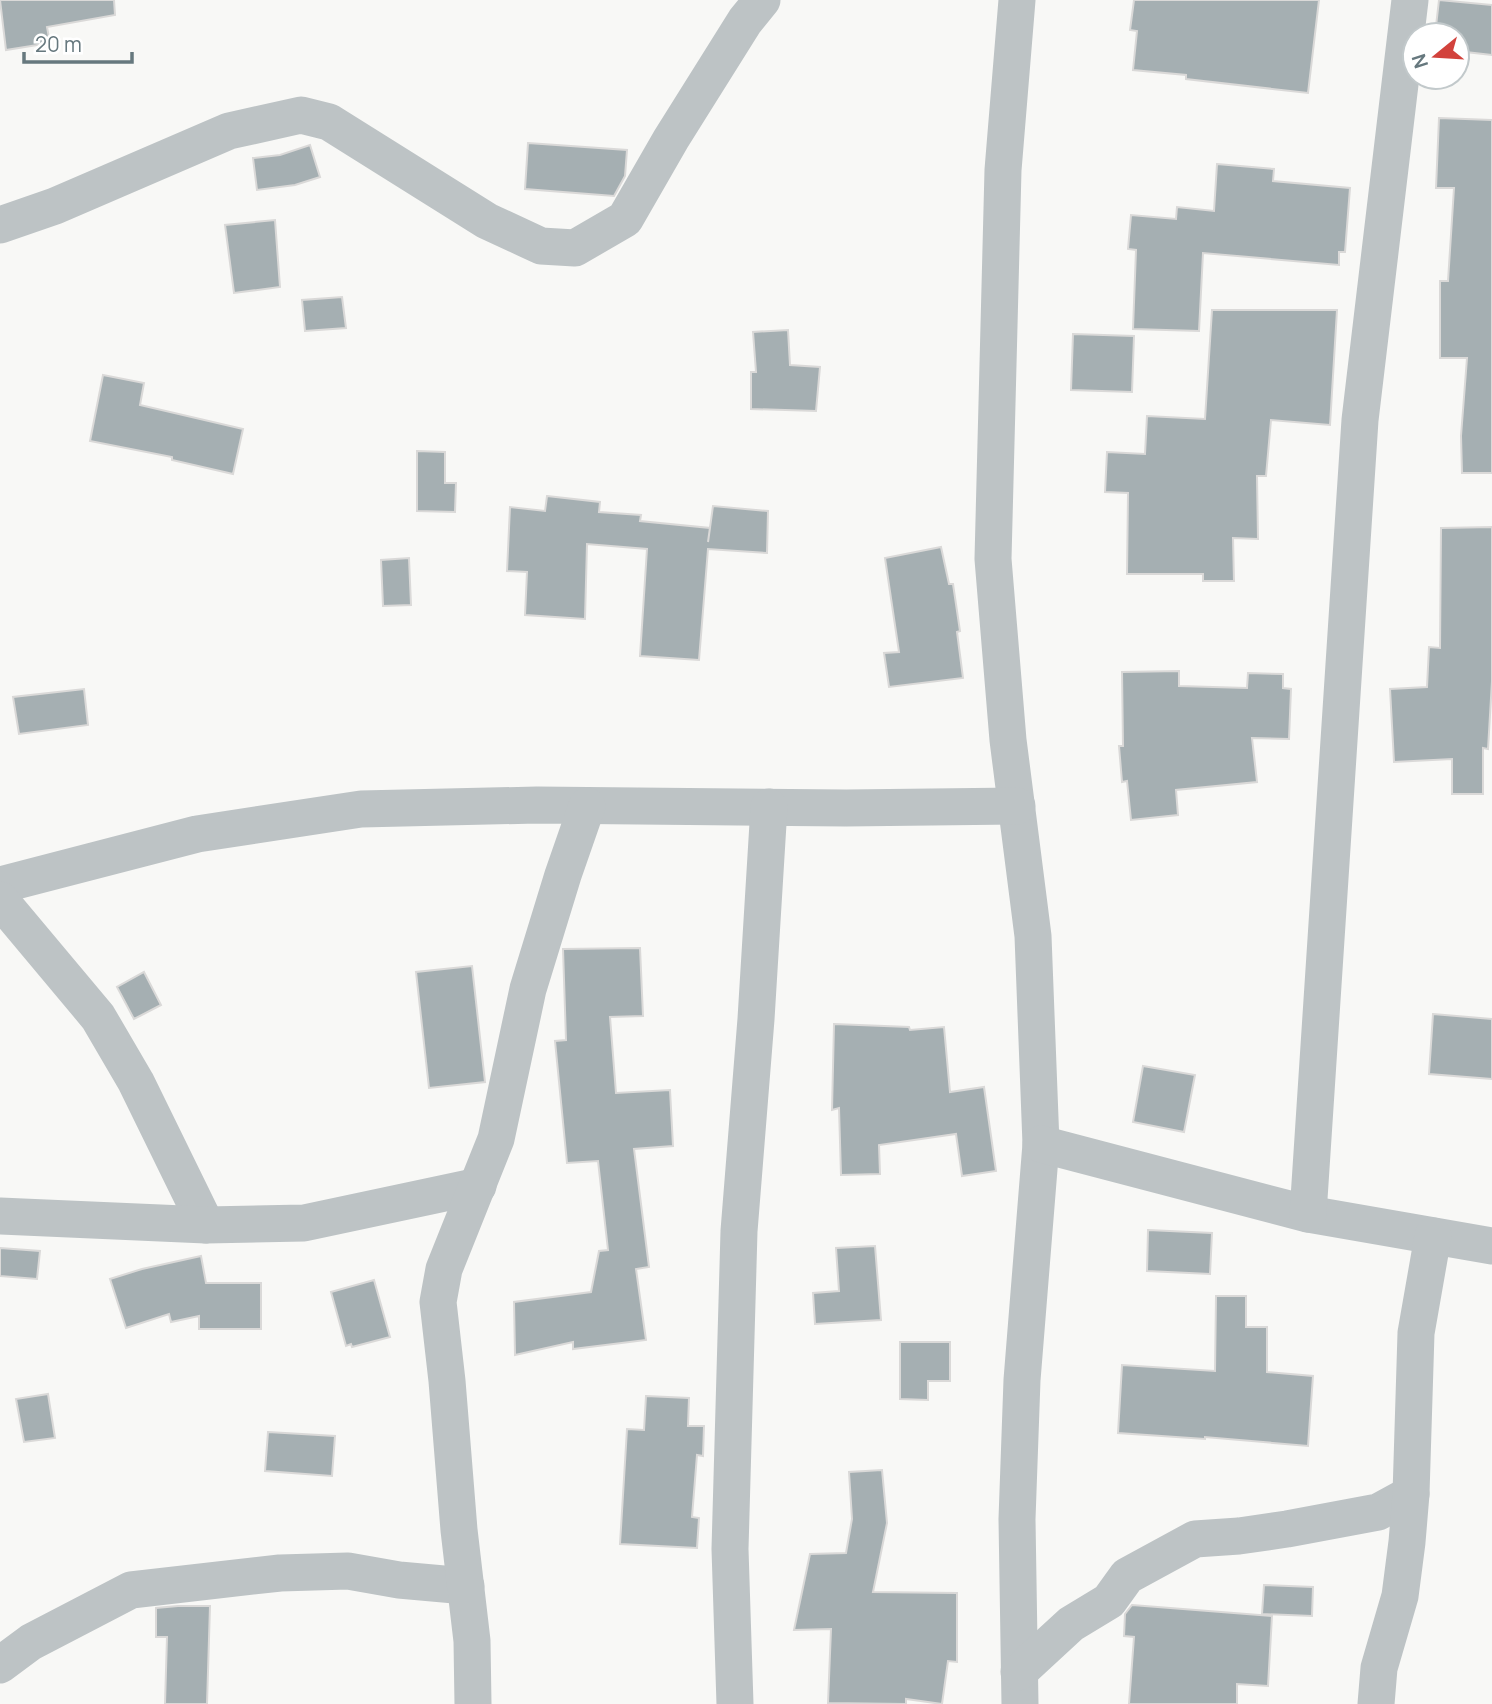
<svg xmlns="http://www.w3.org/2000/svg" width="1492" height="1704" font-family="Manrope,sans-serif">
<style>
.building{fill:#a5afb2;stroke:#dad9d8;stroke-width:2}
.lines{fill:none;stroke-linecap:round;stroke-linejoin:round}
.minor{stroke:#bdc3c5;stroke-width:37}
</style>
<rect width="100%" height="100%" fill="#f8f8f6"/>
<!-- building -->
<g class="building">
<path d="M0,0h114l1,15 -68,12 3,16 -44,7z"/>
<path d="M1134,0h185l-11,93 -122,-14v-4l-53,-5 4,-39 -7,-1z"/>
<path d="M1439,0l53,5v50l-35,-4v-16h-22z"/>
<path d="M1439,118l53,2v353h-30l-1,-37 6,-78h-27v-77h8l6,-93h-18z"/>
<path d="M528,143l99,7 -2,26 -11,20 -89,-7z"/>
<path d="M310,145l10,32 -25,8 -38,5 -4,-32 27,-3z"/>
<path d="M1217,164l57,5 -1,12 77,7 -5,64h-6v13l-136,-12 -4,78 -66,-2 3,-79 -8,-1 3,-34 45,4 1,-12 37,4z"/>
<path d="M275,220l5,67 -46,6 -9,-68z"/>
<path d="M342,297l4,31 -41,3 -3,-31z"/>
<path d="M1212,310h125l-7,115 -59,-5 -5,56h-9l1,63 -25,-1 1,43h-31v-7h-76l1,-81 -23,-1 2,-40 38,2 2,-38 58,3z"/>
<path d="M788,330l2,35 30,2 -4,44 -65,-2v-37h5l-3,-40z"/>
<path d="M1073,334l61,2 -2,56 -61,-2z"/>
<path d="M103,375l41,8 -4,22 103,24 -10,45 -61,-14v-3l-82,-16z"/>
<path d="M417,451l28,1v31h11l-1,29 -38,-1z"/>
<path d="M547,496l53,6 -1,10 42,3 -1,6 70,7 -2,14 5,-36 55,5 -1,42 -59,-4 -9,111 -59,-4 7,-107 -60,-5 -2,75 -60,-4 2,-43 -20,-1 3,-64 35,4z"/>
<path d="M1492,527v154l-4,68 -5,-1v46h-31v-35l-58,3 -4,-73 37,-2 2,-40 11,1 1,-120z"/>
<path d="M941,547l8,37h4l7,47 -3,1 6,46 -74,9 -5,-34 15,-1 -14,-94z"/>
<path d="M409,558l2,47 -28,1 -2,-46z"/>
<path d="M1179,671v15l68,2 1,-15 35,1v14l8,1 -2,50 -37,-1 5,44 -81,8 2,25 -47,5 -4,-39 -5,1 -3,-36h4l-1,-74z"/>
<path d="M84,689l4,36 -69,9 -6,-37z"/>
<path d="M640,948l3,68 -33,1 6,76 54,-3 3,56 -39,3 15,118 -13,2 10,71 -73,9v-7l-58,13 -1,-53 77,-10 8,-41 9,-1 -10,-89 -31,2 -12,-122 11,-1 -3,-91z"/>
<path d="M472,966l13,116 -56,6 -13,-116z"/>
<path d="M144,972l17,33 -27,14 -17,-32z"/>
<path d="M1433,1014l59,5v60l-63,-5z"/>
<path d="M834,1024l75,3 1,3 34,-3 6,65 34,-5 12,84 -34,5 -6,-42 -77,11 1,29 -39,1 -2,-67 -7,2z"/>
<path d="M1143,1066l52,9 -11,57 -51,-10z"/>
<path d="M1148,1230l64,3 -2,41 -63,-3z"/>
<path d="M875,1246l6,74 -66,4 -2,-31 26,-2 -3,-43z"/>
<path d="M0,1248l40,3 -3,28 -37,-3z"/>
<path d="M201,1256l5,27h55v46h-62v-13l-28,6 -2,-8 -43,14 -16,-49 32,-10z"/>
<path d="M374,1280l16,57 -38,10 -1,-3 -5,2 -15,-54z"/>
<path d="M1216,1296h30v31h21v45l46,4 -5,70 -103,-9v2l-87,-6 4,-68 93,6z"/>
<path d="M900,1342h50v39h-22v19l-28,-1z"/>
<path d="M48,1394l7,44 -31,4 -8,-43z"/>
<path d="M646,1396l43,2 -1,28h16l-1,30 -6,-1 -5,62 7,1 -2,30 -77,-4 7,-115 17,1z"/>
<path d="M268,1432l67,4 -3,40 -67,-5z"/>
<path d="M882,1470l5,53 -14,69 84,1v69l-9,-1 -6,43 -36,-5v5l-78,-1 3,-74 -37,1 16,-76 36,-1 6,-34 -3,-47z"/>
<path d="M1264,1585l49,2 -1,29 -50,-2z"/>
<path d="M1132,1605l140,11 -4,70 -31,-2v20h-108l5,-67 -10,-1 1,-22z"/>
<path d="M178,1606h32l-3,98h-42l2,-67h-11v-29z"/>
</g>
<g class="lines">
<!-- minor -->
<g class="minor">
<path d="M1017,0l-14,170 -10,389 15,181 25,196 8,208 -19,236 -5,139 3,185"/>
<path d="M0,225l55,-19 174,-75 72,-16 28,7 158,99 54,25 34,2 50,-29 46,-80 74,-118 17,-21"/>
<path d="M0,885l197,-51 164,-25 176,-4 309,3 171,-2"/>
<path d="M0,900l98,117 38,65 70,143"/>
<path d="M1041,1144l267,70 184,32"/>
<path d="M1308,1214l52,-794 50,-420"/>
<path d="M0,1216l206,9 98,-2 174,-37"/>
<path d="M0,1665l31,-23 100,-52 149,-17 68,-2 51,9 67,6"/>
<path d="M1019,1672l52,-48 38,-23 18,-25 68,-37 44,-3 48,-7 91,-17 33,-18"/>
<path d="M473,1704l-1,-63 -13,-111 -12,-149 -9,-79 6,-33 52,-130 32,-150 35,-114 24,-69"/>
<path d="M735,1704l-5,-155 9,-318 17,-212 13,-212"/>
<path d="M1376,1704l3,-36 21,-72 7,-54 4,-48 5,-161 17,-97"/>
</g>
</g>
<!-- north arrow -->
<g transform="translate(1436 56) rotate(252)"><circle r="33" fill="#ffffff" stroke="#c2c9cb" stroke-width="2"/>
<path d="M0-5L12 26L0 18L-12 26Z" fill="#d2423c"/>
<text y="-10" font-size="19" font-weight="bold" text-anchor="middle" fill="#66787e">N</text>
</g>
<!-- scale -->
<path d="M24 52v10h108v-10" fill="none" stroke="#66787e" stroke-width="3.5"/>
<text x="35" y="52" font-size="21" fill="#66787e" stroke="#ffffff" stroke-width="5" paint-order="stroke">20 m</text>
</svg>
